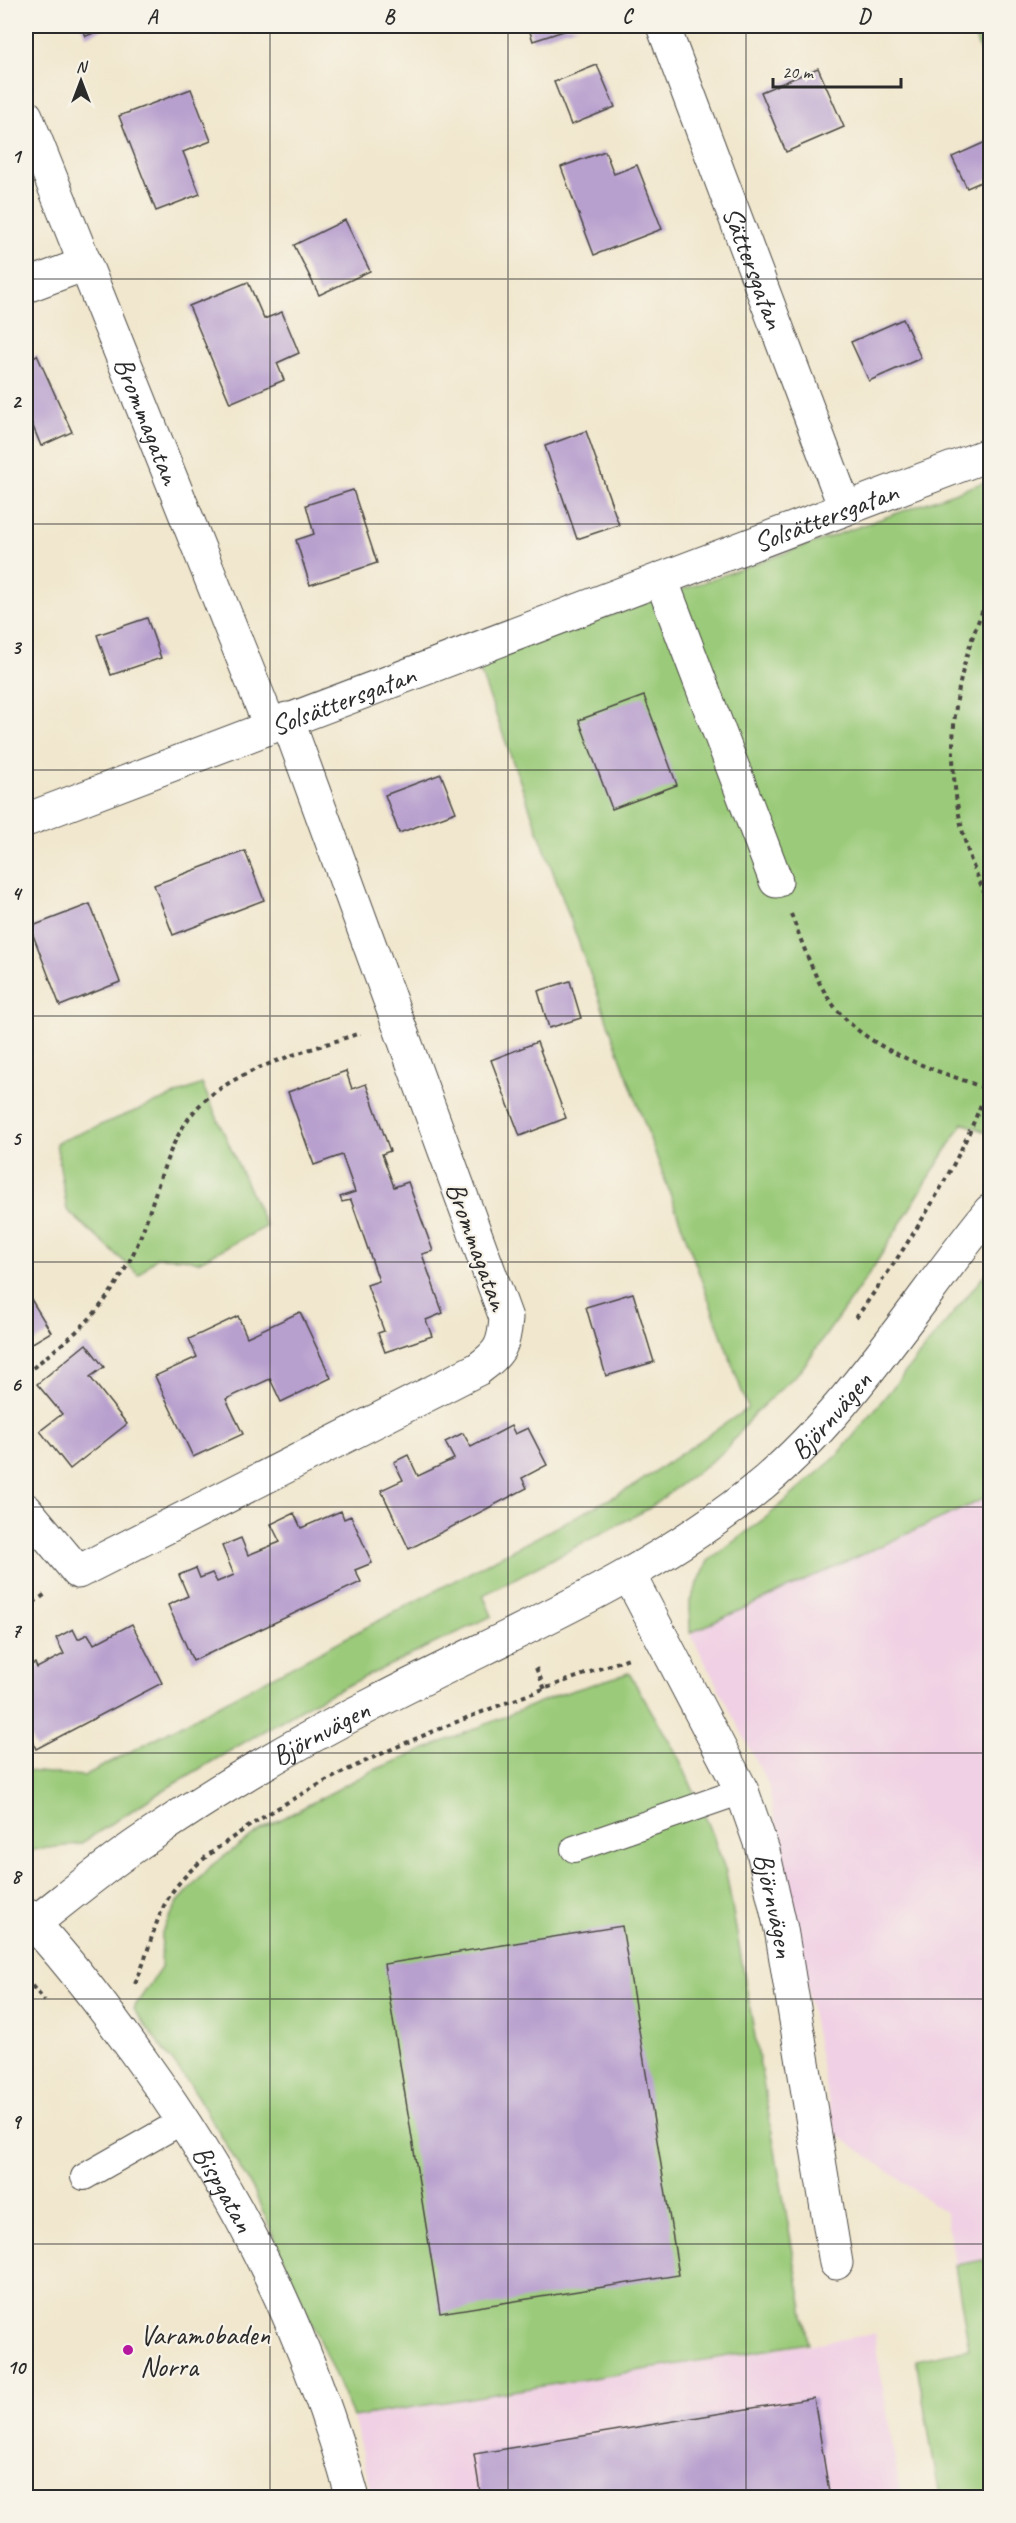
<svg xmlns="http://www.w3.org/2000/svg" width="1016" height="2523" font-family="Caveat,sans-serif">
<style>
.built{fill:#f0d0e4}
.green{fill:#9bcb7a;stroke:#637b52;stroke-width:1.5}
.building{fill:#b79fce}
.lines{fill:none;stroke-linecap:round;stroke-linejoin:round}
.service-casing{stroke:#494743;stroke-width:28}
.minor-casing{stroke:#494743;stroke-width:35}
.path{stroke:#494743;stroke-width:4;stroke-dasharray:4.5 4.5;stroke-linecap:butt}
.service{stroke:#fff;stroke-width:26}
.minor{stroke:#fff;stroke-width:33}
.grid{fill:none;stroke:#2b2b2b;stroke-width:1.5;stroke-opacity:0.55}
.poi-dot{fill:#b5179e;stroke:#f7f3e8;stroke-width:2}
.labels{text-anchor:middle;stroke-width:4.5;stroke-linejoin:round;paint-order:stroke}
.street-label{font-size:28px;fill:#2b2b2b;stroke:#f7f3e8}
.poi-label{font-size:28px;fill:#2b2b2b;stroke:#f7f3e8;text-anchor:start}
.neatline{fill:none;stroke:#2b2b2b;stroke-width:2}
.grid-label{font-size:20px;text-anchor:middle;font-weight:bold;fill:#2b2b2b}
</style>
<rect width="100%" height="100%" fill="#f7f3e8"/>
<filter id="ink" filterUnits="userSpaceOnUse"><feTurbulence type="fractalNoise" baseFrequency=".0167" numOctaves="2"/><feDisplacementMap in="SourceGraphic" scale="12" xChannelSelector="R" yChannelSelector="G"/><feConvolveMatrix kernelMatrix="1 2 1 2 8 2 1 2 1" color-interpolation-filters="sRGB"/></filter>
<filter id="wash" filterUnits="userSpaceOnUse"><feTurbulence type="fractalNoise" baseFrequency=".008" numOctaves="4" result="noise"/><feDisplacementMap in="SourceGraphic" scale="24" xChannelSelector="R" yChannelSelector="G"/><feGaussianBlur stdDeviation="1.35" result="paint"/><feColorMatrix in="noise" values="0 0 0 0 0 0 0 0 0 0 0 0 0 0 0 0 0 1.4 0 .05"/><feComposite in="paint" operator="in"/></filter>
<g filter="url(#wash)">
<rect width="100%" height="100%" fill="#f1e7ce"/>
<!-- built -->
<g class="built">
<path d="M990,1496v763l-35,6 -9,-52 -112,-81 -66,-348 -78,-151z"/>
<path d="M874,2334l27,163h-528l-20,-80z"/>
</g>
<!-- green -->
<g class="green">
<path d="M971,26h19v53z"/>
<path d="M990,480v654l-27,-11 -92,148 -70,99 -49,46 -26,34 -78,59 -165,86 9,21 -181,87 -149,88 -82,53 -54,7v-80l58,5 548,-289 116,-79 -271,-745z"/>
<path d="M202,1084l64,143 -68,35 -14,-4 -28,-1 -17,18 -72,-65 -11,-67z"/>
<path d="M990,1268v228l-300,137v-32l18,-40 61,-46 68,-59z"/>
<path d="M629,1673l49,83 31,69 17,47 83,471 -456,74 -99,-226 -63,-105 -58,-77 28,-41 1,-36 16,-30 34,-37 49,-35 111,-59 183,-75z"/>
<path d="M990,2259v238h-50l-24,-137 53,-11 -14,-84z"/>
</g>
<g id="blocks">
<!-- building -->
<g class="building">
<path d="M81,26h30l-25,10z"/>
<path d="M528,26h51l-46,15z"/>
<path d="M597,65l18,42 -44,18 -17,-43z"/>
<path d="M818,68l26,59 -58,25 -25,-60z"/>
<path d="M191,89l20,52 -28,11 17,42 -44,17 -37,-95z"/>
<path d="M990,140v38l-23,10 -15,-31z"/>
<path d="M605,151l9,23 23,-9 25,64 -68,26 -33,-88z"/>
<path d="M345,220l25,51 -51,24 -25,-50z"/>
<path d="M248,282l16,37 18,-7 17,41 -22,10 7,17 -54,23 -41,-97z"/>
<path d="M903,319l18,39 -52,23 -18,-39z"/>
<path d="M37,355l35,77 -31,14 -9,-22 -6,2v-65z"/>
<path d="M586,431l33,94 -42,14 -32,-93z"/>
<path d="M353,490l24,73 -67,22 -14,-45 18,-6 -8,-29z"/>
<path d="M147,618l14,40 -50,17 -14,-40z"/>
<path d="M644,696l33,89 -65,24 -33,-89z"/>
<path d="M441,774l15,38 -57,21 -14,-38z"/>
<path d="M245,851l19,49 -91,35 -19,-50z"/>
<path d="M90,904l30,78 -60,24 -30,-79z"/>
<path d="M570,981l11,37 -32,10 -11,-37z"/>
<path d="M537,1042l29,76 -46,18 -29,-76z"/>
<path d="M346,1071l6,18 14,-5 24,67 -8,3 12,33 14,-5 25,69 -11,3 21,59 -17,7 6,16 -47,16 -7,-19 6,-2 -17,-46 12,-4 -28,-81 -9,2 -2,-5 15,-5 -13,-37 -28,10 -26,-73z"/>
<path d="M26,1291l25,41 -25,15z"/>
<path d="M633,1293l21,69 -48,14 -20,-69z"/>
<path d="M300,1312l31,66 -50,24 -11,-23 -44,20 17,35 -50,23 -38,-81 42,-19 -8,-18 49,-23 9,21z"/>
<path d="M86,1344l18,23 -14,10 37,47 -57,45 -30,-38 22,-17 -25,-30z"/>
<path d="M511,1426l4,8 13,-6 19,37 -25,13 5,10 -118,61 -28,-59 22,-10 -9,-18 14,-7 10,21 36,-17 -9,-17 18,-9 8,14z"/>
<path d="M341,1511l3,8 7,-3 21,47 -17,7 6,12 -168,79 -25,-56 20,-9 -9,-21 17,-7 4,10 12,-5 5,9 17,-7 -12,-29 19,-8 7,17 32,-13 -9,-18 23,-11 7,15z"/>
<path d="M132,1624l30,59 -126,66 -10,-20v-61l9,-5 2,5 27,-14 -8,-16 17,-9 5,10 10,-5 6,10z"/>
<path d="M622,1926l57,349 -239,38 -56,-349z"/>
<path d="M814,2398l16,100h-349l-7,-44z"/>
</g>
</g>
</g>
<g filter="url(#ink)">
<use href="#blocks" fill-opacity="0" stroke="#494743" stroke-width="1.5"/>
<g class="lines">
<defs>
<g id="service">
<path d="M574,1849l168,-58"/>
<path d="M84,2177l100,-57"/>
</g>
<g id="minor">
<path id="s1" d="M663,26l182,482"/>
<path id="s2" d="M26,116l244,610"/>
<path d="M26,286l59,-22"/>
<path d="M661,579l115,302"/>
<path id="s3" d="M26,820l964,-366"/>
<path d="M26,1510l52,62 400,-203c22,-16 26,-23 28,-51l-219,-599"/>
<path id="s4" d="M629,1575l113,216 21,60 18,78 55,334"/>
<path id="s5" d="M26,1915c43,46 80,95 116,146 99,138 165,272 211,437"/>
<path id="s6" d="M33,1924c37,-29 73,-59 112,-85 73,-50 151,-96 230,-136 128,-67 263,-120 376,-210 94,-74 164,-190 239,-282"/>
</g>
</defs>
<!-- service casing -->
<use href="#service" class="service-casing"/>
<!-- minor casing -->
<use href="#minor" class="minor-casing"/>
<!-- path -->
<g class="path">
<path d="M990,594c-40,86 -49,172 -20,264 6,17 15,33 20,51"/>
<path d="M791,914c12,30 23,66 43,92 36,47 101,63 153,83"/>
<path d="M856,1318c51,-72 107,-155 134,-239"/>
<path d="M26,1374c21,-19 46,-36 65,-57 20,-22 40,-54 50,-82 18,-46 26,-100 64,-135 39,-34 106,-50 155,-67"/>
<path d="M26,1608l21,-15"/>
<path d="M536,1668l9,21"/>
<path d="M26,1979l19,22"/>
<path d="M135,1984c15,-31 18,-67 40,-96 21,-27 48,-44 76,-63 115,-76 250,-120 378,-167"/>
</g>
<!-- service -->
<use href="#service" class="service"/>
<!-- minor -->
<use href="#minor" class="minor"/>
</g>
</g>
<!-- grid -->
<path class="grid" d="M270,26v2472M508,26v2472M746,26v2472M26,279h964M26,524h964M26,770h964M26,1016h964M26,1262h964M26,1507h964M26,1753h964M26,1999h964M26,2244h964"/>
<!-- markers -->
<circle class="poi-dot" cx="128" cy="2350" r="6"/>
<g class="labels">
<!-- street labels -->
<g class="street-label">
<text dy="10" stroke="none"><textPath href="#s1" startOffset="258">Sättersgatan</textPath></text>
<text dy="10" stroke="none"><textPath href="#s2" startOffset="328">Brommagatan</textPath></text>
<text dy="10" stroke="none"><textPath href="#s3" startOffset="855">Solsättersgatan</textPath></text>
<text dy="10" stroke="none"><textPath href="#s3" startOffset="339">Solsättersgatan</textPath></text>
<text transform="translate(478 1246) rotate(70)" y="10">Brommagatan</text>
<text dy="10" stroke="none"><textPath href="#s6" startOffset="951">Björnvägen</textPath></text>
<text dy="10" stroke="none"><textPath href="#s6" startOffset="346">Björnvägen</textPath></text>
<text dy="10" stroke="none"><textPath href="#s4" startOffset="363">Björnvägen</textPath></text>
<text dy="10" stroke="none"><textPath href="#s5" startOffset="338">Bispgatan</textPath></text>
</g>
<!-- poi labels -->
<g class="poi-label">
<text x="140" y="2344">Varamobaden<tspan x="140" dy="32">Norra</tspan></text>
</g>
</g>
<!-- margin -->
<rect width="1016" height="2523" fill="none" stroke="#f7f3e8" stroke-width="66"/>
<!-- north arrow -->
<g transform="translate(81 81)" stroke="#f7f3e8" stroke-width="4.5" paint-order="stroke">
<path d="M0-4.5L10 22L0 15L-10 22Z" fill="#2b2b2b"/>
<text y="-9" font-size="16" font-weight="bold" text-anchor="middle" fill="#2b2b2b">N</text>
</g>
<!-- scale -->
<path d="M773 78v9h128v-9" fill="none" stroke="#2b2b2b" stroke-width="3"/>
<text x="782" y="78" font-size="18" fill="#2b2b2b" stroke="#f7f3e8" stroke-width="4.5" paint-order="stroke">20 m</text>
<rect x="33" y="33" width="950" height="2457" class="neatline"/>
<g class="grid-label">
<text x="152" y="23">A</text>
<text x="389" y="23">B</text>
<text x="627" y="23">C</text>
<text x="864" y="23">D</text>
<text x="16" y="163">1</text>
<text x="16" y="408">2</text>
<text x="16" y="654">3</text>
<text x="16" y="900">4</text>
<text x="16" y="1145">5</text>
<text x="16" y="1391">6</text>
<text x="16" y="1637">7</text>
<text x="16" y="1883">8</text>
<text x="16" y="2128">9</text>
<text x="16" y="2374">10</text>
</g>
</svg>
